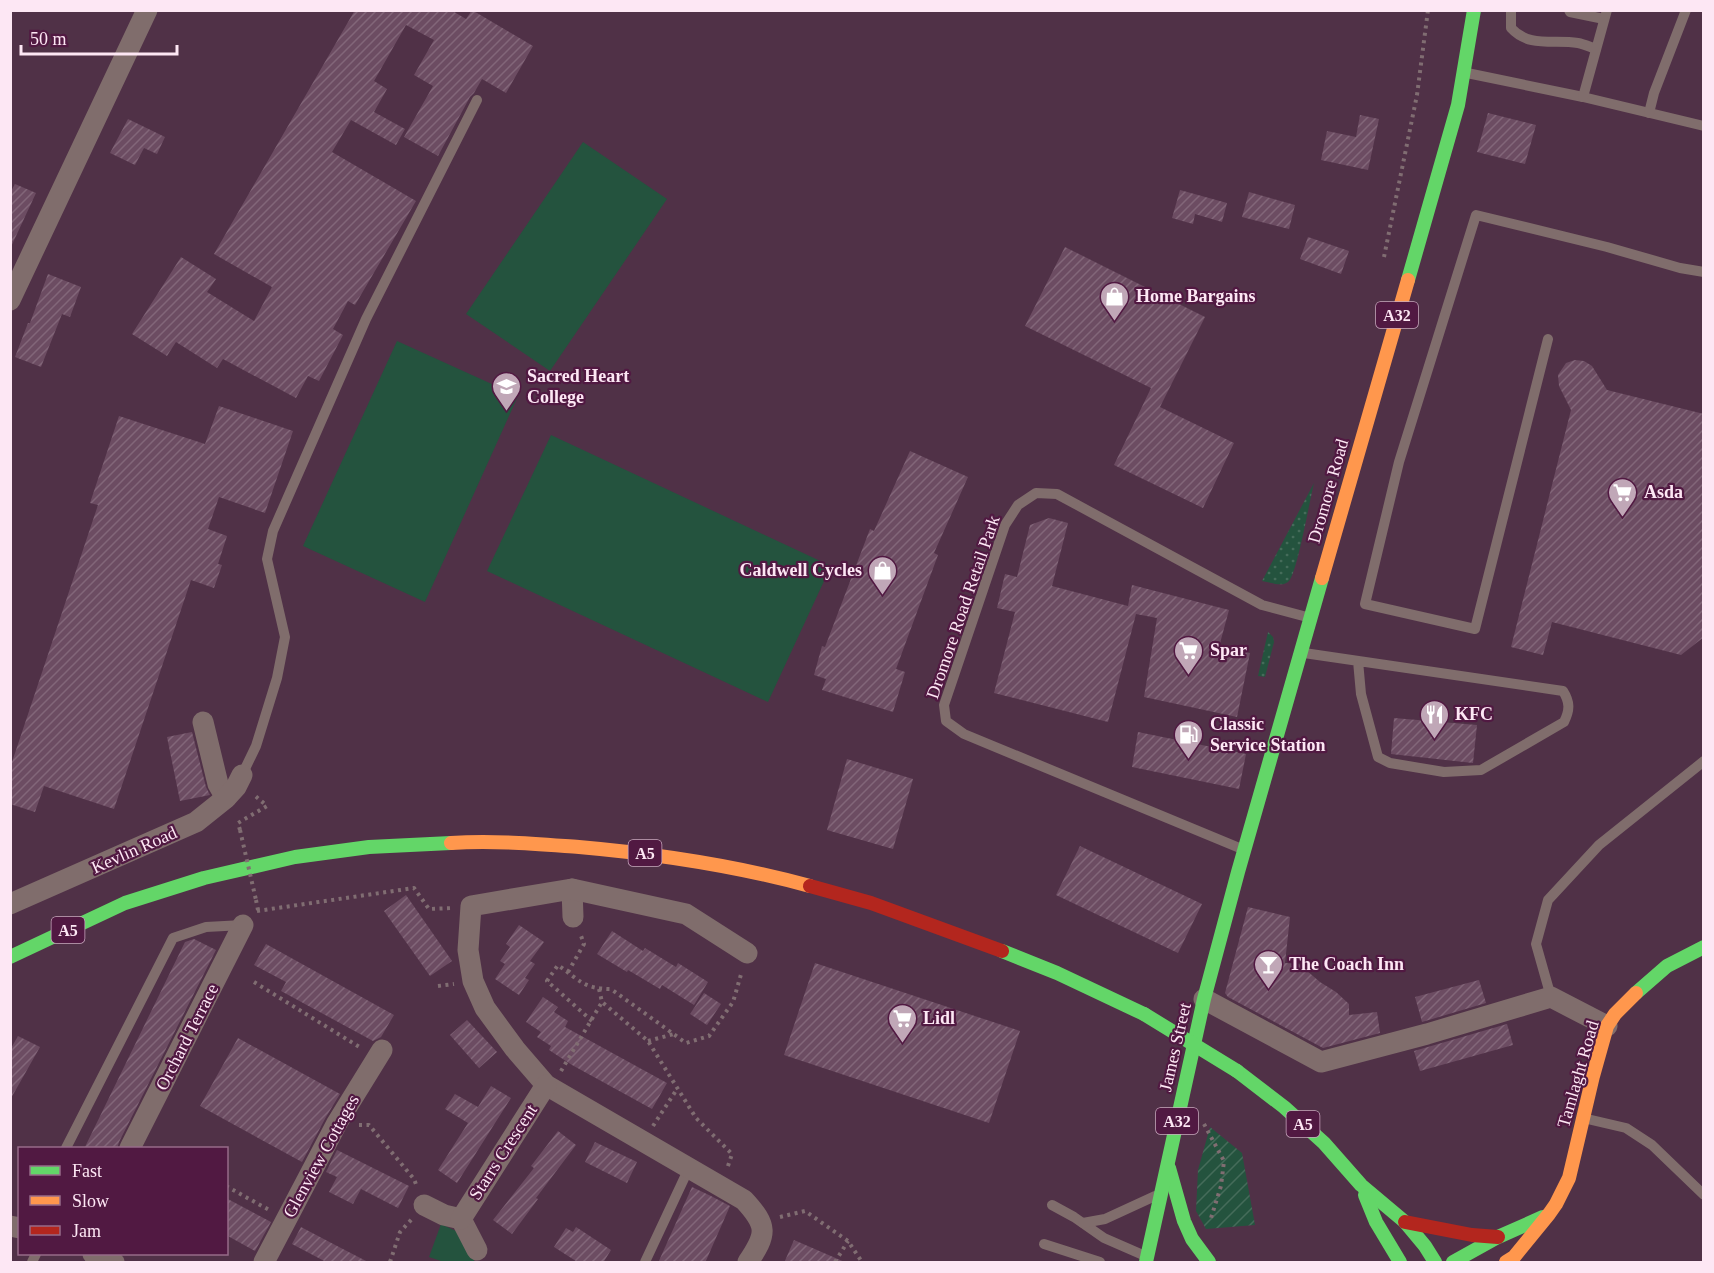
<svg xmlns="http://www.w3.org/2000/svg" width="1714" height="1273" font-family="'Times New Roman',serif">
<style>
.grass{fill:url(#grass-dots)}
.garden{fill:url(#garden-furrows)}
.pitch{fill:#24533e}
.building{fill:url(#building-hatch)}
.lines{fill:none;stroke-linecap:round;stroke-linejoin:round}
.path{stroke:#806d72;stroke-width:4;stroke-dasharray:3 4.5;stroke-linecap:butt}
.lane{stroke:#806d6c;stroke-width:10}
.street{stroke:#806d6c;stroke-width:21}
.fast{stroke:#63d668;stroke-width:14}
.slow{stroke:#ff974d;stroke-width:14}
.jam{stroke:#b3261e;stroke-width:14}
.path-bridge{stroke:#806d72;stroke-width:4;stroke-dasharray:3 4.5;stroke-linecap:butt}
.fast-bridge{stroke:#63d668;stroke-width:14}
.labels{text-anchor:middle;stroke-width:4.5;stroke-linejoin:round;paint-order:stroke}
.shield{fill:#511942;stroke:#c9a9bf;stroke-width:1.5}
.shield-label{font-size:16px;font-weight:bold;fill:#fde7f4}
.poi-label{font-size:18px;font-weight:bold;fill:#fde7f4;stroke:#511942;text-anchor:start}
.street-label{font-size:18px;fill:#fde7f4;stroke:#511942}
</style>
<defs>
<pattern id="grass-dots" width="8" height="8" patternUnits="userSpaceOnUse" patternTransform="scale(1.5)"><rect width="8" height="8" fill="#24533e"/><path d="M2 2h.1M6 6h.1" fill="none" stroke="#456c5a" stroke-width="1.8" stroke-linecap="round"/></pattern>
<pattern id="garden-furrows" width="10" height="10" patternUnits="userSpaceOnUse" patternTransform="scale(1.5)"><rect width="10" height="10" fill="#24533e"/><path d="M-1 1l2-2M0 10L10 0M9 11l2-2" fill="none" stroke="#456c5a"/></pattern>
<pattern id="building-hatch" width="6" height="6" patternUnits="userSpaceOnUse" patternTransform="scale(1.5)"><rect width="6" height="6" fill="#6c4c62"/><path d="M-1 1l2-2M0 6l6-6M5 7l2-2" fill="none" stroke="#826679"/></pattern>
</defs>
<rect width="100%" height="100%" fill="#503147"/>
<!-- grass -->
<g class="grass">
<path d="M1314,483c-4,16 -17,90 -25,98 -6,7 -19,1 -27,0z"/>
<path d="M1268,632l5,5 1,5 -9,35 -7,-1z"/>
</g>
<!-- garden -->
<path class="garden" d="M1210,1127l32,26 13,72 -49,4 -10,-18 2,-41z"/>
<!-- pitch -->
<g class="pitch">
<path d="M583,142l84,57 -117,172 -84,-57z"/>
<path d="M397,341l121,55 -93,206 -122,-56z"/>
<path d="M551,435l280,131 -63,136 -281,-131z"/>
<path d="M441,1224l15,7 18,22v9h-30l-15,-5z"/>
</g>
<!-- building -->
<g class="building">
<path d="M355,10h96l15,9 6,-9 61,36 -27,47 -24,-14 -8,14 -4,4 -32,59 -34,-19 29,-51 -19,-11 20,-35 -28,-15 -32,56 13,8 -13,23 31,17 -9,16 -45,-25 -19,32 84,49 -61,104 -7,-4 -15,28 10,6 -24,46 -11,-5 -12,22 -73,-39 -6,9 -41,-26 -9,14 -35,-22 49,-77 35,22 -9,13 47,29 18,-34 -58,-33z"/>
<path d="M1488,113l48,12 -11,39 -48,-12z"/>
<path d="M1360,115l19,4 -11,51 -47,-10 6,-29 29,6z"/>
<path d="M128,119l37,18 -8,17 -13,-6 -9,17 -25,-12z"/>
<path d="M15,184l21,9 -26,56v-56z"/>
<path d="M1180,190l47,13 -5,19 -27,-8 -2,10 -21,-6z"/>
<path d="M1249,192l46,13 -6,24 -47,-12z"/>
<path d="M1308,237l41,14 -8,23 -41,-15z"/>
<path d="M1065,247l140,70 -45,90 74,36 -31,65 -89,-43 37,-77 -126,-62z"/>
<path d="M48,274l33,13 -11,30 -8,-3 -21,53 -26,-10 13,-34h2z"/>
<path d="M1575,360l9,1 8,5 15,24 97,24v223l-23,18 -129,-33 -9,33 -32,-8 60,-237 -12,-24 -1,-11 8,-12z"/>
<path d="M219,406l74,25 -28,82 -46,-16 -11,32 19,7 -9,28 4,1 -8,23 -23,-8 -77,229 -70,-23 -9,26 -25,-8v-36l88,-263 -8,-2 29,-87 86,28z"/>
<path d="M910,451l58,26 -34,76 4,2 -42,114 9,3 -12,40 -71,-22 4,-11 -12,-4 8,-29 3,1 45,-118 4,2z"/>
<path d="M1049,518l19,5 -16,63 76,20 4,-21 97,25 -10,37 31,6 -13,64 -93,-20 13,-79 -21,-4 -28,108 -114,-29 21,-81 -18,-4 8,-34 12,3 13,-52z"/>
<path d="M1394,718l83,7 -4,38 -82,-9z"/>
<path d="M192,732l14,55 4,8 -30,6 -13,-64z"/>
<path d="M1138,732l108,22 -7,35 -107,-22z"/>
<path d="M847,759l66,20 -20,70 -66,-19z"/>
<path d="M1080,846l122,58 -24,49 -122,-58z"/>
<path d="M406,895l46,66 -22,15 -46,-65z"/>
<path d="M1248,907l42,10 -5,46 14,1 21,18 16,10 13,12v11l28,-3 3,21 -57,15 -95,-51 -3,-4z"/>
<path d="M519,925l25,17 -14,19 5,3 -10,14 4,2 -10,15 -24,-16 10,-15 -5,-3 10,-14 -4,-3z"/>
<path d="M612,931l31,20 2,-3 31,19 2,-4 30,19 -14,23 -32,-20 -2,4 -32,-19 -1,2 -30,-18z"/>
<path d="M194,939l22,11 -97,192 -2,7h-33l101,-207z"/>
<path d="M266,944l128,71 -13,22 -8,4 -92,-50 5,-9 -32,-17z"/>
<path d="M815,963l205,68 -31,92 -205,-68z"/>
<path d="M1479,980l7,23 -64,19 -7,-25z"/>
<path d="M704,993l17,11 -14,21 -17,-11z"/>
<path d="M543,997l15,10 -4,5 14,9 -3,6 102,56 -15,26 -80,-44 -23,-15 2,-4 -14,-9 4,-5 -15,-10z"/>
<path d="M467,1020l30,32 -18,16 -29,-33z"/>
<path d="M1507,1024l6,21 -93,26 -6,-20z"/>
<path d="M18,1036l22,11 -30,53v-50z"/>
<path d="M238,1038l102,56 -14,23 -24,45 -102,-56z"/>
<path d="M491,1086l20,12 -54,85 -19,-13 30,-47 -23,-14 10,-15 23,13z"/>
<path d="M558,1131l18,14 -40,53 2,1 -26,35 -19,-14 41,-52 -3,-2z"/>
<path d="M595,1142l42,20 -10,21 -42,-21z"/>
<path d="M337,1150l72,36 -11,22 -37,-19 -8,15 -24,-12 8,-15 -11,-5z"/>
<path d="M692,1187l19,9 19,10 -25,57h-47z"/>
<path d="M226,1198l45,24 -16,29 -29,-16z"/>
<path d="M301,1227l38,20 31,16h-42l-36,-19z"/>
<path d="M576,1227l35,23 -8,13h-24l-25,-16 12,-19 7,4z"/>
<path d="M794,1240l53,23h-63z"/>
</g>
<g class="lines">
<!-- path -->
<g class="path">
<path d="M1384,257l33,-162 11,-85"/>
<path d="M240,830l-2,-7 29,-17 -14,-12"/>
<path d="M256,900l2,10"/>
<path d="M257,911l157,-23 15,21 24,-1"/>
<path d="M568,972l16,-28 -4,-11"/>
<path d="M254,982l107,66"/>
<path d="M438,986l16,-2"/>
<path d="M599,989l3,13 46,39 48,77 36,36 -5,15"/>
<path d="M592,1021l-45,-40 11,-16c21,15 26,24 53,24l75,54 23,-7 24,-34 9,-31"/>
<path d="M648,1041l26,-7"/>
<path d="M561,1071l41,-69"/>
<path d="M1204,1124l20,37 -3,25 -10,32"/>
<path d="M359,1125h10l45,54 3,8"/>
<path d="M653,1126l24,-37"/>
<path d="M226,1186l45,25"/>
<path d="M780,1217l25,-6 43,30 14,21"/>
<path d="M390,1262l10,-30 12,-13"/>
<path d="M835,1262l13,-21"/>
</g>
<!-- lane -->
<g class="lane">
<path d="M1511,10v18c18,20 43,11 67,15 6,1 12,4 18,6"/>
<path d="M1569,10l1,2 34,7"/>
<path d="M1467,73l116,24 121,29"/>
<path d="M1583,97l24,-87"/>
<path d="M1649,113l5,-20 32,-83"/>
<path d="M1548,339l-73,290 -110,-25 34,-142 77,-247 131,32 73,21 24,4"/>
<path d="M1304,653l259,38c7,11 7,19 1,31l-83,48 -37,2 -54,-9 -12,-6 -17,-63 -3,-33"/>
<path d="M242,775l14,-29 21,-68 8,-41 -18,-78 6,-28 93,-212 111,-219"/>
<path d="M1242,849l-278,-115 -18,-13 -2,-16 61,-180 13,-20 18,-12 21,1 205,111 45,12"/>
<path d="M1551,997l-15,-53 12,-44 51,-55 105,-84"/>
<path d="M1583,1118l43,10 26,17 52,50"/>
<path d="M66,1148l107,-210 33,-11 37,-2"/>
<path d="M1052,1205l22,12 30,21 39,17"/>
<path d="M1083,1223l22,-4 50,-23"/>
<path d="M1044,1244l56,18"/>
<path d="M32,1262l4,-8"/>
<path d="M645,1262l44,-94"/>
</g>
<!-- street -->
<g class="street">
<path d="M10,300l137,-290"/>
<path d="M203,722l15,62 8,14"/>
<path d="M572,889l1,28"/>
<path d="M10,904l186,-82 30,-24 10,-11 6,-12"/>
<path d="M747,953l-61,-39 -114,-25 -101,17 -3,44 5,31 12,27 30,41 31,36 198,115c24,26 23,34 4,62"/>
<path d="M1204,999l117,63 106,-28 124,-37 56,29"/>
<path d="M130,1148l113,-223"/>
<path d="M424,1205l20,10 17,4 16,31"/>
<path d="M461,1219l85,-134"/>
<path d="M10,1226l10,2"/>
<path d="M93,1254l21,8"/>
<path d="M264,1262l73,-139 45,-73"/>
</g>
<!-- fast -->
<g class="fast">
<path d="M1408,280l50,-175 16,-95"/>
<path d="M1002,951l55,22 87,41"/>
<path d="M10,957l115,-54 79,-25 91,-21 74,-10 82,-4"/>
<path d="M1636,993l31,-27 37,-19"/>
<path d="M1237,1071l47,36 40,36 37,42 44,37 20,24 10,16"/>
<path d="M1169,1168l15,53 8,18 17,23"/>
<path d="M1365,1195l11,27 24,40"/>
<path d="M1146,1262l58,-263 34,-127 84,-294"/>
<path d="M1453,1262l45,-25 45,-20"/>
</g>
<!-- slow -->
<g class="slow">
<path d="M1322,578l86,-298"/>
<path d="M451,843c42,-3 86,1 128,4 80,7 154,18 231,39"/>
<path d="M1506,1262l8,-5 35,-43 7,-10 13,-26 24,-102 14,-50 8,-12 21,-21"/>
</g>
<!-- jam -->
<g class="jam">
<path d="M810,886l61,17 131,48"/>
<path d="M1405,1222l67,13 26,2"/>
</g>
<!-- path-bridge -->
<path class="path-bridge" d="M240,830l16,70"/>
<!-- fast-bridge -->
<path class="fast-bridge" d="M1144,1014l93,57"/>
</g>
<!-- icons -->
<defs>
<symbol id="shop-pin" viewBox="-11 -11 22 30"><path d="M0 17L-7.5 6A9.5 9.5 0 1 1 7.5 6Z" fill="#c0a7b7" stroke="#511942"/><path d="M-5-2.5h2.3a2.7 3.5 0 0 1 5.4 0H5L5.5 6h-11ZM-1.5-2.5h3a1.5 2.3 0 0 0-3 0Z" fill="#fff"/></symbol>
<symbol id="university-pin" viewBox="-11 -11 22 30"><path d="M0 17L-7.5 6A9.5 9.5 0 1 1 7.5 6Z" fill="#c0a7b7" stroke="#511942"/><path d="M0-5L7-2L0 1L-7-2ZM-4 1L0 2.5L4 1V4Q0 6-4 4Z" fill="#fff"/></symbol>
<symbol id="supermarket-pin" viewBox="-11 -11 22 30"><path d="M0 17L-7.5 6A9.5 9.5 0 1 1 7.5 6Z" fill="#c0a7b7" stroke="#511942"/><path d="M-6-5.5h2.5l.6 2H6L4.5 2H-2.5L-4.4-4H-6ZM-1.5 3.2a1.3 1.3 0 1 0 .1 0ZM3 3.2a1.3 1.3 0 1 0 .1 0Z" fill="#fff"/></symbol>
<symbol id="restaurant-pin" viewBox="-11 -11 22 30"><path d="M0 17L-7.5 6A9.5 9.5 0 1 1 7.5 6Z" fill="#c0a7b7" stroke="#511942"/><path d="M-5-6h1v4h1v-4h1v4h1v-4h1v5L-1.5 .5V6h-2V.5L-5-1ZM5-6V6H3V1.5H1.5Q1.5-4 5-6Z" fill="#fff"/></symbol>
<symbol id="fuel-pin" viewBox="-11 -11 22 30"><path d="M0 17L-7.5 6A9.5 9.5 0 1 1 7.5 6Z" fill="#c0a7b7" stroke="#511942"/><path d="M-5.5-6h7V0h2V4h1.3V-2.5L3-4.5l.8-.8L6-3V5H2.5V1h-1V6h-7ZM-4.2-4.7v3.2H.2V-4.7Z" fill="#fff"/></symbol>
<symbol id="bar-pin" viewBox="-11 -11 22 30"><path d="M0 17L-7.5 6A9.5 9.5 0 1 1 7.5 6Z" fill="#c0a7b7" stroke="#511942"/><path d="M-6-5H6L.8 .8V4.5H3.5V6h-7V4.5H-.8V.8Z" fill="#fff"/></symbol>
</defs>
<g fill-rule="evenodd">
<use href="#shop-pin" x="1098" y="280" width="33" height="45"/>
<use href="#university-pin" x="490" y="370" width="33" height="45"/>
<use href="#supermarket-pin" x="1606" y="476" width="33" height="45"/>
<use href="#shop-pin" x="866" y="554" width="33" height="45"/>
<use href="#supermarket-pin" x="1172" y="634" width="33" height="45"/>
<use href="#restaurant-pin" x="1418" y="698" width="33" height="45"/>
<use href="#fuel-pin" x="1172" y="718" width="33" height="45"/>
<use href="#bar-pin" x="1252" y="948" width="33" height="45"/>
<use href="#supermarket-pin" x="886" y="1002" width="33" height="45"/>
</g>
<g class="labels">
<!-- shield labels -->
<g class="shield">
<rect x="1376" y="302" width="42" height="26" rx="4.5"/>
<rect x="628.5" y="840" width="33" height="26" rx="4.5"/>
<rect x="51.5" y="917" width="33" height="26" rx="4.5"/>
<rect x="1156" y="1108" width="42" height="26" rx="4.5"/>
<rect x="1286.5" y="1111" width="33" height="26" rx="4.5"/>
</g>
<g class="shield-label">
<text x="1397" y="321">A32</text>
<text x="645" y="859">A5</text>
<text x="68" y="936">A5</text>
<text x="1177" y="1127">A32</text>
<text x="1303" y="1130">A5</text>
</g>
<!-- poi labels -->
<g class="poi-label">
<text x="1136" y="302">Home Bargains</text>
<text x="527" y="382">Sacred Heart<tspan x="527" dy="21">College</tspan></text>
<text x="1644" y="498">Asda</text>
<text x="862" y="576" text-anchor="end">Caldwell Cycles</text>
<text x="1210" y="656">Spar</text>
<text x="1455" y="720">KFC</text>
<text x="1210" y="730">Classic<tspan x="1210" dy="21">Service Station</tspan></text>
<text x="1289" y="970">The Coach Inn</text>
<text x="923" y="1024">Lidl</text>
</g>
<!-- street labels -->
<g class="street-label">
<text transform="translate(1328 491) rotate(-74)" y="6">Dromore Road</text>
<text transform="translate(963 607) rotate(-71)" y="6">Dromore Road Retail Park</text>
<text transform="translate(134 850) rotate(-24)" y="6">Kevlin Road</text>
<text transform="translate(187 1037) rotate(-63)" y="6">Orchard Terrace</text>
<text transform="translate(1175 1047) rotate(-77)" y="6">James Street</text>
<text transform="translate(1578 1074) rotate(-74)" y="6">Tamlaght Road</text>
<text transform="translate(503 1152) rotate(-57)" y="6">Starrs Crescent</text>
<text transform="translate(321 1156) rotate(-61)" y="6">Glenview Cottages</text>
</g>
</g>
<!-- border -->
<rect width="1714" height="1273" fill="none" stroke="#fde7f4" stroke-width="24"/>
<!-- legend -->
<rect x="18" y="1147" width="210" height="108" fill="#511942" stroke="#966b89" stroke-width="1.5"/>
<rect x="30" y="1166" width="30" height="9" fill="#63d668" stroke="#966b89" stroke-width="1.5"/>
<text x="72" y="1177" font-size="18" fill="#fde7f4">Fast</text>
<rect x="30" y="1196" width="30" height="9" fill="#ff974d" stroke="#966b89" stroke-width="1.5"/>
<text x="72" y="1207" font-size="18" fill="#fde7f4">Slow</text>
<rect x="30" y="1226" width="30" height="9" fill="#b3261e" stroke="#966b89" stroke-width="1.5"/>
<text x="72" y="1237" font-size="18" fill="#fde7f4">Jam</text>
<!-- scale -->
<path d="M21 45v9h156v-9" fill="none" stroke="#fde7f4" stroke-width="3"/>
<text x="30" y="45" font-size="18" fill="#fde7f4" stroke="#511942" stroke-width="4.5" paint-order="stroke">50 m</text>
</svg>
